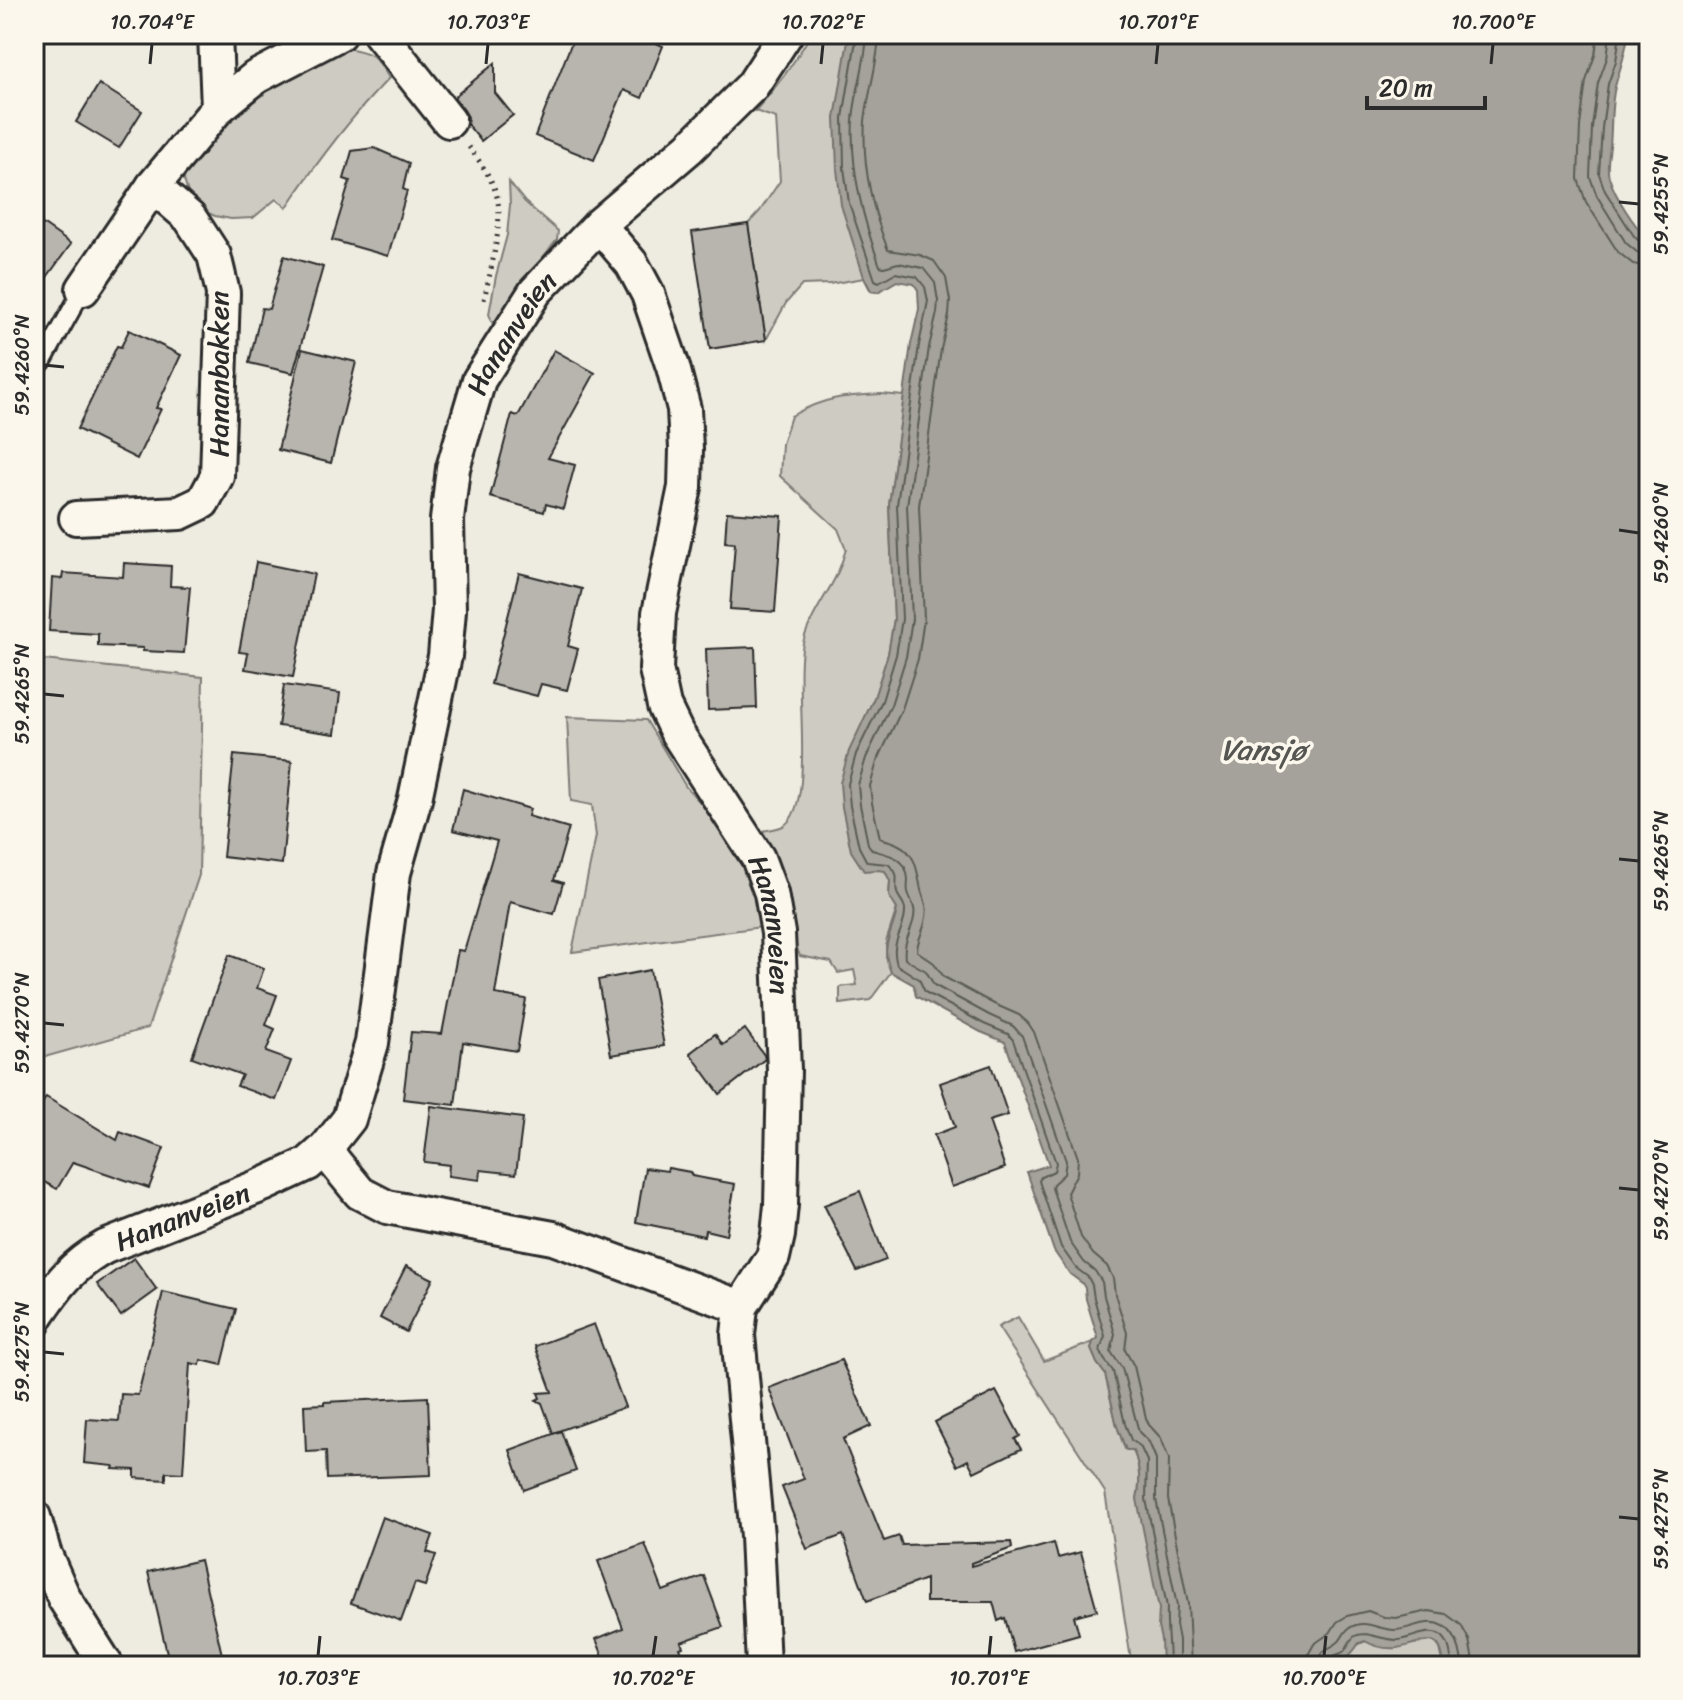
<svg xmlns="http://www.w3.org/2000/svg" width="1683" height="1700" font-family="Sriracha,sans-serif">
<style>
.green{fill:#cecbc2;stroke:#7c7b76;stroke-width:2}
.water{fill:#a4a29a;stroke:#74726e;stroke-width:2}
.lines{fill:none;stroke-linecap:round;stroke-linejoin:round}
.shore{stroke:#5b5b57;stroke-width:2}
.building{fill:#b8b5ae;stroke:#2b2b2b;stroke-width:2}
.lane-casing{stroke:#2b2b2b;stroke-width:22}
.street-casing{stroke:#2b2b2b;stroke-width:38}
.path{stroke:#2b2b2b;stroke-width:5;stroke-dasharray:2 6;stroke-linecap:butt}
.lane{stroke:#fbf7ec;stroke-width:16}
.street{stroke:#fbf7ec;stroke-width:32}
.ticks{fill:none;stroke:#2b2b2b;stroke-width:3}
.labels{text-anchor:middle;stroke-width:7;stroke-linejoin:round;paint-order:stroke}
.street-label{font-size:28px;fill:#2b2b2b;stroke:#fbf7ec}
.water-label{font-size:30px;font-style:italic;fill:#555552;stroke:#fbf7ec}
.neatline{fill:none;stroke:#2b2b2b;stroke-width:3}
.ticks-label{font-size:20px;text-anchor:middle;fill:#2b2b2b}
</style>
<rect width="100%" height="100%" fill="#eeebe0"/>
<filter id="ink" filterUnits="userSpaceOnUse"><feTurbulence type="fractalNoise" baseFrequency=".0125" numOctaves="2"/><feDisplacementMap in="SourceGraphic" scale="16" xChannelSelector="R" yChannelSelector="G"/><feConvolveMatrix kernelMatrix="1 2 1 2 8 2 1 2 1" color-interpolation-filters="sRGB"/></filter>
<g filter="url(#ink)">
<!-- green -->
<g class="green">
<path d="M811,34h61l6,258 -7,-1 -7,-13 -35,6 -27,1 -16,18 -20,37 -18,-116 12,-13 20,-30 -4,-63 -21,-7c22,-24 40,-49 56,-77z"/>
<path d="M345,48c27,4 30,6 44,30 -38,39 -72,84 -102,129l-11,-8 -23,19 -22,1 -16,-3 -16,-7 -9,-10 -6,-19 3,-16 60,-65z"/>
<path d="M509,182l16,20 33,29 -1,9 -32,39 -31,48 -5,-13 7,-38 11,-41 3,-30z"/>
<path d="M881,394l23,2 -15,109 5,114 -6,35 -14,44 -11,24 27,159 -1,15 8,12 -11,34v15l107,69 -12,6 -65,-36 -2,-11 -23,-13 -21,28 -30,4v-17l17,-2 -3,-15 -16,3 -7,-11 -31,-6 -5,-13 -1,-20 -7,-23 -28,-68c7,-2 18,-3 24,-6 35,-20 9,-147 21,-187 6,-22 21,-41 31,-61 5,-9 8,-19 11,-29l-8,-20 -58,-53 2,-32 9,-28c33,-19 53,-20 90,-22z"/>
<path d="M34,659l169,18 -4,198 -51,153 -114,32z"/>
<path d="M567,717l79,3 40,67 52,57 15,37 9,46 -190,25 24,-116 -4,-31 -21,-4z"/>
<path d="M1018,1317l26,44 49,-19 -2,7 6,14 8,11 12,52 8,23 8,1c7,16 8,32 4,49l125,167h-130l-27,-174 -107,-165z"/>
<path d="M1366,1641c22,13 45,1 68,0l6,7 4,18h-124c19,-2 28,-19 46,-25z"/>
</g>
<!-- water -->
<path class="water" d="M849,34h779c-2,19 -7,31 -12,49 -6,20 -4,42 -6,63 -1,10 -4,21 -1,31 6,20 25,48 40,64v1425h-205c-1,-7 -2,-20 -9,-24 -7,-4 -29,5 -38,6 -11,1 -22,-1 -32,-7l-6,2c-11,18 -19,20 -39,23h-158l-1,-26 -3,-13 1,-18 -22,-110c4,-17 3,-33 -4,-49h-7l-9,-24 -12,-52 -8,-11 -6,-14 2,-7 5,-4 -12,-39 -1,-11 -3,-5 -12,-9 -16,-23 -27,-79 22,-7 -44,-123 -24,-10 -65,-36 -2,-11 -23,-13c-12,-27 2,-38 6,-63l-8,-13 1,-15 -5,-10 -8,-1 -13,1 -13,-20 -9,-44 -2,-24 9,-32 25,-53 14,-44 6,-35 -5,-114 22,-161 8,-35 -1,-19 -4,-6 -17,-3 -19,11 -7,-1 -7,-14 -23,-72 -4,-36 -2,-51z"/>
<g class="lines">
<!-- shore -->
<g class="shore">
<path d="M857,34l-14,84 1,50 5,35 26,77 4,2 16,-9 22,4 8,10 3,14 -9,44 -22,160 5,114 -6,36 -14,46 -26,53 -8,30 2,22 9,41 8,15 21,2c14,12 6,15 9,29 2,6 8,10 8,17 1,21 -16,29 -8,55l22,14 6,13 59,32 24,10 5,6 43,123 -2,8 -13,6 -2,4 22,66 15,21 12,9 4,8 2,13 11,38 -5,14 4,9 9,12 12,53 6,16 9,6 7,15 -1,38 21,108c-1,20 2,39 2,59"/>
<path d="M867,34c-1,29 -12,58 -14,86 -3,50 10,100 27,146l4,1 14,-4 25,5 12,15 3,18 -1,12 -8,34 -22,159 5,113 -6,38 -15,48 -25,53 -8,27 2,20 8,39 4,6c17,5 34,6 36,29 0,4 -1,9 0,13 4,13 9,15 5,30 -4,13 -10,22 -8,37l21,12 8,14 55,30 24,11 9,10 44,125 -2,13 -11,10 -1,4 18,54 14,20 11,9 7,11 2,14 11,38 -4,18 11,16 17,64 10,10 7,17v40l21,107 -1,19 3,15v26"/>
<path d="M879,34c-1,30 -11,58 -14,87 -3,44 7,88 23,129l32,5 14,6 12,17 4,23 -1,14 -8,34 -22,157 5,113 -6,40 -16,50 -25,53 -7,24 2,17 8,35c5,2 12,3 17,6 18,8 20,25 23,41 2,16 10,17 5,37 -2,10 -8,19 -8,29l17,12 10,14 50,27 25,11 9,8 6,9 44,126 -1,15 -10,20 14,44 12,17 14,12 6,12 2,16 12,39 -2,17 9,16 12,52 3,7 12,13 8,21 -1,40 20,105 3,62"/>
<path d="M1598,34l-3,21 -9,26 -6,45 -2,53 8,23 32,50 15,12 16,3"/>
<path d="M1610,34l-3,24 -9,25 -6,44 -2,50 7,19 29,47 12,10 11,2"/>
<path d="M1620,34l-4,27 -8,23 -6,44 -3,46 6,17 29,45 8,8 7,1"/>
<path d="M1307,1666l1,-11 6,-11 16,-11 7,-11 10,-6 21,-5 16,6 12,1 33,-7 17,3 15,11 8,15 5,26"/>
<path d="M1319,1666c1,-18 6,-14 18,-23 5,-3 6,-10 11,-14 17,-12 31,2 48,1 11,-1 21,-6 31,-7 25,-3 34,23 35,43"/>
<path d="M1329,1666l3,-9c3,-2 8,-3 11,-5 5,-4 6,-12 12,-16 10,-6 29,5 43,4 13,-1 32,-13 44,-4 8,7 9,20 10,30"/>
</g>
</g>
<!-- building -->
<g class="building">
<path d="M575,34h60l28,12 -21,52 -18,-8 -30,70 -59,-24z"/>
<path d="M495,63v30l18,22 -32,26 -14,-17 1,-7 -4,-7 -10,-13z"/>
<path d="M99,84l43,27 -23,37 -43,-26z"/>
<path d="M374,148l35,15 -6,26 4,2 -19,65 -56,-16 18,-59 -6,-2 8,-28z"/>
<path d="M34,218l37,26 -37,51z"/>
<path d="M748,224l18,116 -56,9 -18,-117z"/>
<path d="M284,256l39,11 -30,106 -44,-10 13,-55 7,1z"/>
<path d="M129,330l52,25 -25,53 5,1 -24,50 -60,-30 40,-83 4,1z"/>
<path d="M302,349l54,13 -25,101 -53,-13z"/>
<path d="M554,350l41,23 -47,85 27,7 -12,44 -17,-5 -2,8 -54,-15 22,-83 6,2z"/>
<path d="M727,512l55,4 -7,96 -45,-3 5,-66 -10,-1z"/>
<path d="M256,562l58,12 -21,103 -48,-8 3,-16 -9,-1z"/>
<path d="M124,563l47,3 -1,20 20,1 -6,66 -41,-2v-3l-45,-2v-12l-49,-3 3,-53 10,1 1,-6 60,4z"/>
<path d="M519,573l63,16 -14,57 10,3 -11,41 -26,-6 -4,12 -46,-12z"/>
<path d="M755,647l2,61 -49,2 -2,-61z"/>
<path d="M284,685l56,8 -5,41 -57,-8z"/>
<path d="M234,755l58,6 -10,103 -59,-7z"/>
<path d="M463,789l67,20 -2,7 41,12 -15,52 9,3 -9,31 -44,-12 -15,92 31,5 -9,52 -54,-9 -8,63 -52,-6 8,-67 31,2 16,-84 6,1 33,-110 -44,-11z"/>
<path d="M229,955l35,13 -7,20 20,7 -11,30 9,4 -9,23 25,9 -15,39 -39,-14 5,-11 -50,-18z"/>
<path d="M650,970l14,76 -53,9 -13,-75z"/>
<path d="M745,1029l19,26 1,4 -45,35 -30,-41 25,-19 8,11z"/>
<path d="M991,1065l17,50 -19,6 16,47 -53,19 -18,-52 21,-8 -15,-44z"/>
<path d="M46,1097l71,43 3,-8 44,16 -15,40 -76,-26 -16,27 -23,-13v-58z"/>
<path d="M431,1106l92,12 -7,56 -35,-4 -1,10 -32,-4 1,-11 -25,-3z"/>
<path d="M645,1168l22,3 1,-3 22,4 2,4 43,8 -9,51 -21,-5 -1,6 -68,-14z"/>
<path d="M860,1191l26,69 -29,11 -33,-66z"/>
<path d="M134,1258l23,32 -36,26 -24,-32z"/>
<path d="M406,1266l27,13 -27,53 -26,-14z"/>
<path d="M163,1292l73,17 -14,56 -21,-5 -1,5 -10,-2 -7,110 -17,-1v8l-31,-2v-8l-22,-1 1,-3 -30,-3 3,-44 32,2 2,-27 17,1z"/>
<path d="M594,1324l31,83 -72,26 -11,-30 -6,-3 4,-2 -2,-5 14,-1 -17,-46z"/>
<path d="M841,1360l30,66 -28,13 41,102 15,-5 3,9 109,-3 1,6 -41,15v3l83,-23 4,15 23,-6 16,58 -23,6 5,18 -65,18 -9,-34 -7,3 -5,-19h-67v-23l-59,22 -24,-66 -36,14 -25,-62 22,-8 -35,-91z"/>
<path d="M996,1391l24,45 -5,3 6,10 -47,23 -6,-12 -11,6 -22,-44z"/>
<path d="M428,1397l3,78 -104,4 -1,-28 -20,1 -2,-47 20,-1v-2z"/>
<path d="M561,1431l15,40 -52,19 -14,-40z"/>
<path d="M382,1517l51,18 -6,17 9,3 -11,31 -10,-3 -14,38 -50,-18z"/>
<path d="M645,1544l18,47 41,-15 19,51 -42,15 2,5 -3,1 7,18h-80l-11,-27 27,-11 -25,-67z"/>
<path d="M200,1560l23,99 -31,7h-22l-22,-94z"/>
</g>
<g class="lines">
<defs>
<path id="lane" d="M34,371l9,-10 40,-72"/>
<g id="street">
<path d="M215,34l3,74"/>
<path d="M380,34l69,87"/>
<path id="s1" d="M599,225l33,39 16,30 25,73 11,42 2,40 -1,38 -26,126 -3,56 8,37 13,27 81,125 13,35 7,40 6,137 -3,135 -3,30 -5,22 -32,50 -3,28 19,201 6,130"/>
<path d="M83,289l70,-103 65,-78 38,-31 83,-43"/>
<path d="M76,518l104,-5 23,-11 14,-26 6,-183 -9,-38 -24,-37 -37,-32"/>
<path d="M326,1148l7,12 27,33 27,14 166,31 188,69"/>
<path id="s2" d="M34,1322l2,-5c21,-31 36,-52 69,-70l160,-63 43,-20 18,-16 23,-29 23,-76 22,-170 21,-74 30,-143 4,-46 -2,-90 6,-52 26,-88 56,-88 64,-67 90,-77 63,-62 34,-52"/>
<path d="M34,1517l10,35 20,46 43,68"/>
</g>
</defs>
<!-- lane casing -->
<use href="#lane" class="lane-casing"/>
<!-- street casing -->
<use href="#street" class="street-casing"/>
<!-- path -->
<path class="path" d="M469,147c12,16 26,35 29,55 4,29 -8,69 -14,98"/>
<!-- lane -->
<use href="#lane" class="lane"/>
<!-- street -->
<use href="#street" class="street"/>
</g>
</g>
<!-- ticks -->
<path class="ticks" d="M150,64l2,-20M486,64l2,-20M821,64l2,-20M1156,64l2,-20M1491,64l2,-20M1619,202l20,2M44,365l20,2M1619,530l20,3M44,694l20,2M1619,859l20,2M44,1023l20,2M1619,1188l20,2M44,1352l20,2M1619,1517l20,2M318,1656l2,-20M653,1656l3,-20M989,1656l2,-20M1324,1656l2,-20"/>
<g class="labels">
<!-- street labels -->
<g class="street-label">
<text dy="10" stroke="none"><textPath href="#s2" startOffset="1196">Hananveien</textPath></text>
<text transform="translate(218 374) rotate(-90)" y="10">Hananbakken</text>
<text dy="10" stroke="none"><textPath href="#s1" startOffset="754">Hananveien</textPath></text>
<text dy="10" stroke="none"><textPath href="#s2" startOffset="188">Hananveien</textPath></text>
</g>
<!-- water labels -->
<g class="water-label">
<text x="1263" y="760">Vansjø</text>
</g>
</g>
<!-- margin -->
<rect width="1683" height="1700" fill="none" stroke="#fbf7ec" stroke-width="88"/>
<!-- scale -->
<path d="M1367 96v12h118v-12" fill="none" stroke="#2b2b2b" stroke-width="4"/>
<text x="1379" y="96" font-size="24" fill="#2b2b2b" stroke="#fbf7ec" stroke-width="6" paint-order="stroke">20 m</text>
<rect x="44" y="44" width="1595" height="1612" class="neatline"/>
<g class="ticks-label">
<text x="152" y="29">10.704°E</text>
<text x="488" y="29">10.703°E</text>
<text x="823" y="29">10.702°E</text>
<text x="1158" y="29">10.701°E</text>
<text x="1493" y="29">10.700°E</text>
<text transform="translate(1661 204) rotate(-90)" y="7">59.4255°N</text>
<text transform="translate(22 365) rotate(-90)" y="7">59.4260°N</text>
<text transform="translate(1661 533) rotate(-90)" y="7">59.4260°N</text>
<text transform="translate(22 694) rotate(-90)" y="7">59.4265°N</text>
<text transform="translate(1661 861) rotate(-90)" y="7">59.4265°N</text>
<text transform="translate(22 1023) rotate(-90)" y="7">59.4270°N</text>
<text transform="translate(1661 1190) rotate(-90)" y="7">59.4270°N</text>
<text transform="translate(22 1352) rotate(-90)" y="7">59.4275°N</text>
<text transform="translate(1661 1519) rotate(-90)" y="7">59.4275°N</text>
<text x="318" y="1685">10.703°E</text>
<text x="653" y="1685">10.702°E</text>
<text x="989" y="1685">10.701°E</text>
<text x="1324" y="1685">10.700°E</text>
</g>
</svg>
